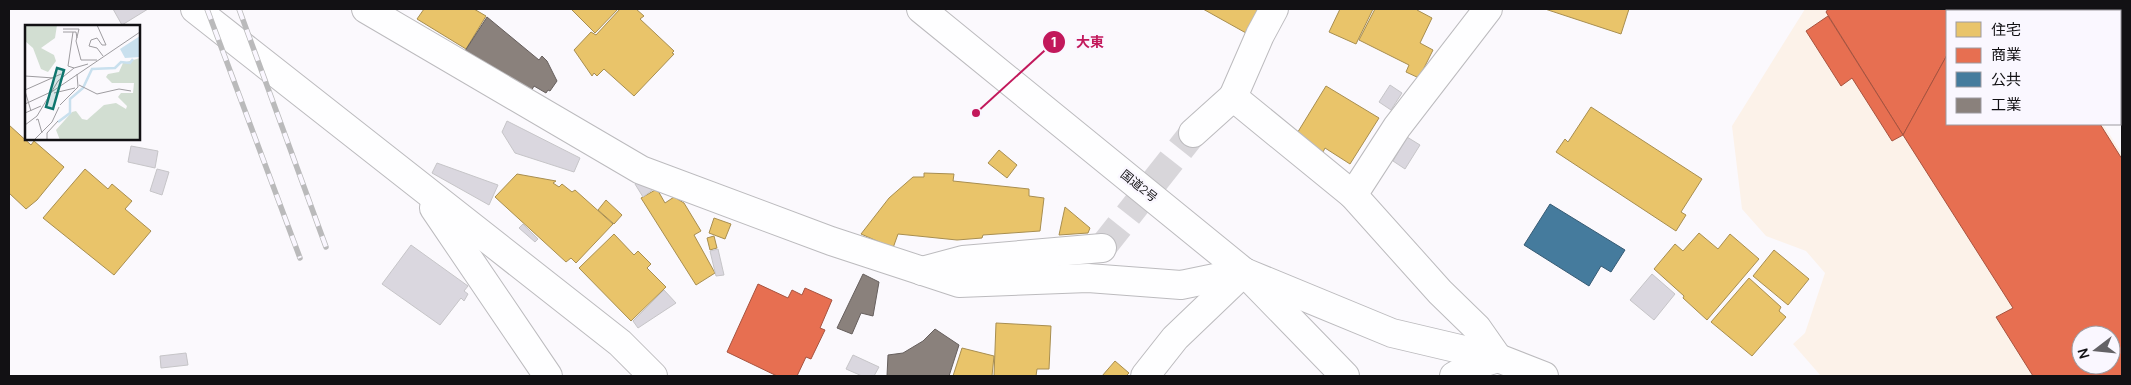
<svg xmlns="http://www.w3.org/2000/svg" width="2131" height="385" font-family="Manrope,'Noto Sans JP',sans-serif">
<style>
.commercial{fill:#fcf2e9;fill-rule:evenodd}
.homes{fill:#e9c46a;stroke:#a88e50}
.shops{fill:#e76f51;stroke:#a7533f;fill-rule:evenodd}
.public{fill:#457b9d;stroke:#365b74}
.industry{fill:#8a817c;stroke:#665f5d}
.building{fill:#dad7df;stroke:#c6c5c8}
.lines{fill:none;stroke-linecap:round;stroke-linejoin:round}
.street-tunnel{stroke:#d8d6da;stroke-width:28;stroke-dasharray:28 14;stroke-linecap:butt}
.street-casing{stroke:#bcbbbe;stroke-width:30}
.secondary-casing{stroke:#bcbbbe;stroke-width:30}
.highway-casing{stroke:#bcbbbe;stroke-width:30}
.street{stroke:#fefeff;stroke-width:28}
.secondary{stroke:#fefeff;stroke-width:28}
.highway{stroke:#fefeff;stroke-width:28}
.rail-casing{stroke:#bababb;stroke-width:5.5}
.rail{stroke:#faf7ff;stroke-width:4;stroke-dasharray:11;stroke-linecap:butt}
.labels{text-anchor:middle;stroke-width:5;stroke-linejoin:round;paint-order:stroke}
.street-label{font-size:12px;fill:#121114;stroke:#faf7ff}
.inset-river{fill:none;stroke:#c9e0ee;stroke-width:2.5}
.inset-road{fill:none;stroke:#9e9ca0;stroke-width:1}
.view{fill:#0f766e;fill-opacity:0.15;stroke:#0f766e;stroke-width:2.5}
.inset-edge{fill:none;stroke:#121114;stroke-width:2.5}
.leader{fill:none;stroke:#c2185b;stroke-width:2}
.callout-dot{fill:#c2185b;stroke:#faf7ff;stroke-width:2}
.mark-label{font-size:15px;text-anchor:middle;font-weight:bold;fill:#fff}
.callout-label{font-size:14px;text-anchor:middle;font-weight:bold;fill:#c2185b;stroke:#faf7ff;stroke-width:5;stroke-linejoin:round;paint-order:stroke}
</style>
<rect width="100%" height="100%" fill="#fbf9fd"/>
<!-- commercial -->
<path class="commercial" d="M1805,9h224l1,2h-83v113h156l19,30v222h-301l-28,-32 12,-11 20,-60 -19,-22 -40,-15 -24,-27 -10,-83zM2081,335h30v30h-30z"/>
<!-- homes -->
<g class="homes">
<path d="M424,9h50l12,7 -20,33 -49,-30z"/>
<path d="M571,9h47l-23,24z"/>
<path d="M620,9h16l8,7 -4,3 34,32 -2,2 2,1 -40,42 -30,-27 -7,7 -3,-3 -2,3 -18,-26 17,-18 5,3z"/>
<path d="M1203,9h59l-16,24z"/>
<path d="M1340,9h33l-17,35 -27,-12z"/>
<path d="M1375,9h43l-1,1 15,8 -12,25 13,7 -14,28 -13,-6 3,-7 -50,-25z"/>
<path d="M1545,9h84l-8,25z"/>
<path d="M1326,86l53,32 -29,46 -25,-16 -2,4 -27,-17z"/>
<path d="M1591,107l111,72 -21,33 5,3 -10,16 -120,-79 9,-13 3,3z"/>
<path d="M9,125l22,20 3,-4 30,26 -27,33 -11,9 -17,-16z"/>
<path d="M999,150l18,15 -10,13 -19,-15z"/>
<path d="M85,169l23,20 4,-5 20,17 -7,8 26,22 -37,44 -71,-57z"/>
<path d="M924,173l30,1 -1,7 76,8v7l15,2 -4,33 -57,4 -1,3 -25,2 -59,-6 -5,14 -32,-14 28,-36 24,-21h11z"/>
<path d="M517,174l39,7 -3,2 6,4 3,-3 10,8 3,-2 38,34 -37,39 -5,-5 -5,4 -71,-65z"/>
<path d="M657,189l8,14 9,-6 10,6 17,28 -7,4 21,38 -19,12 -55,-87z"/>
<path d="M606,200l16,15 -8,9 -16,-14z"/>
<path d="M1065,207l25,21 -2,5 -29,2z"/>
<path d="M714,218l17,6 -6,15 -16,-6z"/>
<path d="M1699,233l19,16 12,-15 29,25 -52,61 -24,-22 1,-2 -30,-27 21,-25 8,7z"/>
<path d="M614,234l20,21 4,-4 13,13 -4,4 19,19 -35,34 -52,-53z"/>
<path d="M714,236l3,12 -7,2 -3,-12z"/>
<path d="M1774,250l35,29 -21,26 -35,-29z"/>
<path d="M1749,278l32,29 -2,4 7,6 -34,39 -41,-34z"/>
<path d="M996,323l55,3 -2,43h-12l-1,7h-42z"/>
<path d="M962,348l32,8 -2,20h-39z"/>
<path d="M1115,361l14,12 -3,3h-24z"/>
</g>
<!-- shops -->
<g class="shops">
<path d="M1828,9h145l-1,2h-25v44l-44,80 -77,-123z"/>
<path d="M1973,9h56l1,2h-58z"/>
<path d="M1828,16l75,119 -11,6 -40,-63 -11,8 -35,-55z"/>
<path d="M1947,55v69h153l22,35v217h-89l-37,-59 17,-9 -110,-173zM2081,335h30v30h-30z"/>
<path d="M758,284l30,14 4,-8 10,5 3,-7 27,12 -12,28 5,2 -14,29 -5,-2 -9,19h-20l-50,-24z"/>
</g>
<!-- public -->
<path class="public" d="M1550,204l75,46 -14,22 -10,-6 -12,20 -65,-41z"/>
<!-- industry -->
<g class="industry">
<path d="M487,17l52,43 3,-4 5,5 10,20 -7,10 -2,-1 -2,3 -12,-7 -4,7 -65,-42z"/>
<path d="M863,274l16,8 -6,34 -12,-3 -9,21 -15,-6z"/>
<path d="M935,329l24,16 -10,31h-62l1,-21 15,-2 20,-12z"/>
</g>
<!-- building -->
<g class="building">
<path d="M113,9h35l-26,16z"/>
<path d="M1390,85l12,8 -11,17 -12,-8z"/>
<path d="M507,121l73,37 -6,14 -59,-19 -13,-21z"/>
<path d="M1407,137l13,8 -15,24 -12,-8z"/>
<path d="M131,146l27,5 -3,17 -27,-6z"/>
<path d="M437,163l61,22 -9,20 -57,-32z"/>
<path d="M157,169l12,3 -7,23 -12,-4z"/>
<path d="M639,182l16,6 -12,9 -8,-13z"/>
<path d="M523,224l15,15 -3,3 -16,-14z"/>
<path d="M411,245l57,41 -4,5 4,3 -4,7 -3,-3 -21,27 -58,-41z"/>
<path d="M718,249l6,26 -8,1 -6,-25z"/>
<path d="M1652,274l23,20 -21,26 -24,-20z"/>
<path d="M664,290l12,13 -38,25 -5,-7z"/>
<path d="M186,353l2,12 -27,3 -1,-12z"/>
<path d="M853,355l26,12 -5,9h-12l-16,-7z"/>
</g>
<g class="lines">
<!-- street-tunnel -->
<path class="street-tunnel" d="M1102,248l91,-115"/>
<defs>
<g id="street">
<path d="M195,9l425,334 33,33"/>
<path d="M366,9l275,161 190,71 128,42 129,-5 93,7 63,-13"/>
<path d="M1274,9l-14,26 -27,62 120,98 87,97 37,36 21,30 -26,8 -18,10"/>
<path d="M1193,133l40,-36"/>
<path d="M1353,195l44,-68 91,-118"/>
<path d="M434,208l114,168"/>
<path d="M922,271l41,-11 139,-12"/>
<path d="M1145,376l30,-38 69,-66"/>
</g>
<path id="secondary" d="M1244,272l148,61 106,25 46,18"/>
<path id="highway" d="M921,9l323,263 101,104"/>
</defs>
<!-- street casing -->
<use href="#street" class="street-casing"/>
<!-- secondary casing -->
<use href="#secondary" class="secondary-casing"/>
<!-- highway casing -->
<use href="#highway" class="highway-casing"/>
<!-- street -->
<use href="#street" class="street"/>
<!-- secondary -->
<use href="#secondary" class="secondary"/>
<!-- highway -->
<use href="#highway" class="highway"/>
<defs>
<g id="rail">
<path d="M207,9l93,249"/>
<path d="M239,9l87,238"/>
<path d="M2070,9l2,2"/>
<path d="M2120,88l2,5"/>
</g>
</defs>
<!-- rail casing -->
<use href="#rail" class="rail-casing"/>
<!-- rail -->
<use href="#rail" class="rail"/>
</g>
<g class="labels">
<!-- street labels -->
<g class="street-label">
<text transform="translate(1139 186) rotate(39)" y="4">国道2号</text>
</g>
</g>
<!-- overview -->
<g transform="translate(25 25)">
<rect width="115" height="115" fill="#fbf9fd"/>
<path d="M0,0h32l-2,13 -14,10 13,7 2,6 -8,11 -7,-3 -8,-21 -8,-7zM115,33v82h-80l-4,-10 16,-18 4,-1 6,8 5,1 17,-15 12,-2 10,6 1,-3 -9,-9 3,-4h12l1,-10h-22l-6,-6 2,-3 11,-2 4,-9z" fill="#d2ded2"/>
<path d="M115,11v21l-15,1 -5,-9z" fill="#c9e0ee"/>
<path class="inset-river" d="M33,97l12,-9v-14l13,-11 9,-19 23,-1 6,-6 9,1 3,-4"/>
<path class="inset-road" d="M72,0l9,20h-4l-5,-7 -6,2 -2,6 8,2 6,8M38,4h16l-3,12 5,19h16M38,7h13l1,6M48,7l-5,34 6,2M0,51l29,2M54,60l18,9 22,-5 12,2M0,65l36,-16M0,66l6,20M29,68l21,-5M0,79l28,-13 87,-59M35,80l18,-18 -1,-13M0,88l16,-7M11,95l2,-1 4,14M0,100l12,-9 21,-35 16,-13 14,-4M9,115l18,-18 7,-15M22,115v-7l11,-12"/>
<path class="view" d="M32,43l7,2 -11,39 -7,-2z"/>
<rect width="115" height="115" class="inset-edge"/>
</g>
<!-- callouts -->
<path class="leader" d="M976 113L1054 42"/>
<g class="callout-dot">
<circle cx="976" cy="113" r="5"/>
<circle cx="1054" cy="42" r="12"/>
</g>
<g class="mark-label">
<text x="1054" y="47">1</text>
</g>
<g class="callout-label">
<text x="1090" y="47">大東</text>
</g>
<!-- border -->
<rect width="2131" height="385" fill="none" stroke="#121114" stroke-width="20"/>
<!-- legend -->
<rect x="1946" y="10" width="175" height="115" fill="#faf7ff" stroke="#9d9ba1"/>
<rect x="1956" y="22" width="25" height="15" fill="#e9c46a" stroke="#9d9ba1"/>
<text x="1991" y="35" font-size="15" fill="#121114">住宅</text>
<rect x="1956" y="48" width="25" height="15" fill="#e76f51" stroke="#9d9ba1"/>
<text x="1991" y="60" font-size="15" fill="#121114">商業</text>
<rect x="1956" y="72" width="25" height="15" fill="#457b9d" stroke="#9d9ba1"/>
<text x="1991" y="85" font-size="15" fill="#121114">公共</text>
<rect x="1956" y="98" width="25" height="15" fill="#8a817c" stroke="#9d9ba1"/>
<text x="1991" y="110" font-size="15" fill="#121114">工業</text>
<!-- north arrow -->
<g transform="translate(2096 350) rotate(254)"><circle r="24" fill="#faf7ff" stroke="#9d9ba1"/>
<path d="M0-4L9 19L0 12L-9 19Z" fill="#646266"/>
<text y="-8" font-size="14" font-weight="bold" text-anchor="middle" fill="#121114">N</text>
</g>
</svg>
